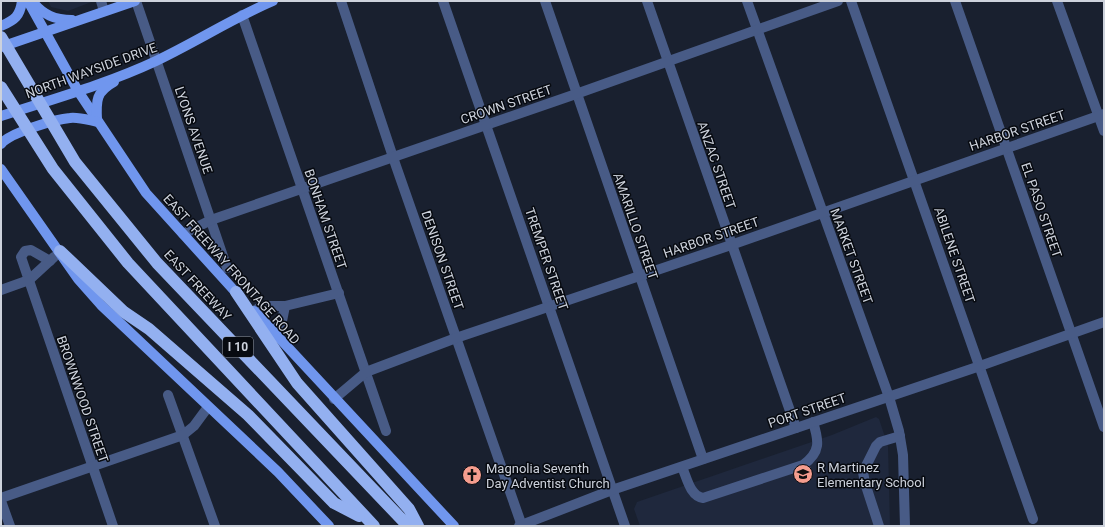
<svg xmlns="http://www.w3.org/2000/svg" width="1105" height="527" font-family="Roboto,sans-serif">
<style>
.built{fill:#1f283d}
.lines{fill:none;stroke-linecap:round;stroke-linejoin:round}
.minor{stroke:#485b86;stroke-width:10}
.major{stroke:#7096ee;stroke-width:10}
.highway{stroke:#93b0f0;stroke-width:12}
.labels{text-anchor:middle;stroke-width:3;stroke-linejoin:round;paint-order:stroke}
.shield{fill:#070a10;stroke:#92969f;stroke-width:1}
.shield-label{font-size:12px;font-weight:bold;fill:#cdd2dc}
.street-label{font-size:13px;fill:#cdd2dc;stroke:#070a10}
.poi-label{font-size:13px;fill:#cdd2dc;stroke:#070a10;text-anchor:start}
</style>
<rect width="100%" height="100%" fill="#19202f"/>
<!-- built -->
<g class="built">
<path d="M48,1h46l-26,10 -17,-4z"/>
<path d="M876,417l3,2 9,27 2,80h-250l-6,-17 3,-7 195,-67z"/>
</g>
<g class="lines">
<!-- minor -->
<g class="minor">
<path d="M101,1l3,10"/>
<path d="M136,1l91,267"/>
<path d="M341,1l55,165 126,360"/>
<path d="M443,1l182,525"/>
<path d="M545,1l158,458"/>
<path d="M647,1l149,427"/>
<path d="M747,1l142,396 10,34 4,24 2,71"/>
<path d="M851,1l182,518"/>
<path d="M955,1l149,426"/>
<path d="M1057,1l47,130"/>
<path d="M242,15l144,416"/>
<path d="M183,234l28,-14 365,-126 262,-93"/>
<path d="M50,261l-19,-11 -6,1 -4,6 92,269"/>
<path d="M1,290l28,-10 25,-23"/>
<path d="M254,311l8,-5h23"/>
<path d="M273,333l9,-12 3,-15 54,-13"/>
<path d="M168,395l47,131"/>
<path d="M334,399l32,-27 90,-34 275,-93 373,-131"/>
<path d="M682,467c5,11 8,29 21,31l100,-33c18,-13 16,-24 10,-43"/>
<path d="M1,498l182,-63 11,-9 14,-19"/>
<path d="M1,501l9,25"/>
<path d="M519,526l93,-36 368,-124 124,-44"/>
<path d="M879,526l-14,-43 -2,-11 13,-26 4,-4 20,-6"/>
</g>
<!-- major -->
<g class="major">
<path d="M28,1l50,90 68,102 94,104"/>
<path d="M32,1c11,14 23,19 40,19"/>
<path d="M1,26c14,-6 19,-10 21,-25"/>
<path d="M1,47l134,-46"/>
<path d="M1,116c52,-17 106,-32 155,-55 40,-19 77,-43 117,-60"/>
<path d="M97,120c-1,-20 -1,-28 17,-38"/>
<path d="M1,144c8,-11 55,-25 69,-26 9,-1 18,2 28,4"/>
<path d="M1,169l77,110 23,26 177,167 51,54"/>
<path d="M254,311l200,215"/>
</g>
<!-- highway -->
<g class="highway">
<path d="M1,37l74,125 82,101 251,263"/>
<path d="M1,87l52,82 75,94 246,263"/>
<path d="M60,251l64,61 25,17 99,86 86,88 25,13"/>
<path d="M236,292l61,91 112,126 9,17"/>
</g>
</g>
<!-- icons -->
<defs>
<symbol id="school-disc" viewBox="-11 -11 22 22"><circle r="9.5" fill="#f59d8e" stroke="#070a10"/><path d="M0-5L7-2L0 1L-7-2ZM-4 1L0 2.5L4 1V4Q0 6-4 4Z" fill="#111"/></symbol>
<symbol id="church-disc" viewBox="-11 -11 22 22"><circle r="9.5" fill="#f59d8e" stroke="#070a10"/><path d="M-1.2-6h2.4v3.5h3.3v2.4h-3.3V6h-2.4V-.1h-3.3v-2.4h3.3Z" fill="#111"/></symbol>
</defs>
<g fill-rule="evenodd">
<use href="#school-disc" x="792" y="463" width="22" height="22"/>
<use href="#church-disc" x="461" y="464" width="22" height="22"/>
</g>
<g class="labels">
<!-- shield labels -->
<rect class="shield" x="223" y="337" width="30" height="20" rx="3"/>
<g class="shield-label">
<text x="238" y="351">I 10</text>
</g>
<!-- street labels -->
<g class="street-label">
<text transform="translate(91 70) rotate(-20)" y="5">NORTH WAYSIDE DRIVE</text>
<text transform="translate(506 104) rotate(-19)" y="5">CROWN STREET</text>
<text transform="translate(194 130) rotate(71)" y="5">LYONS AVENUE</text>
<text transform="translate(1017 130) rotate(-19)" y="5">HARBOR STREET</text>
<text transform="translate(717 165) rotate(71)" y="5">ANZAC STREET</text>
<text transform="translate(1042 210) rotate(71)" y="5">EL PASO STREET</text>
<text transform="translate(326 219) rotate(71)" y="5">BONHAM STREET</text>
<text transform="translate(636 226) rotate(71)" y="5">AMARILLO STREET</text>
<text transform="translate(711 237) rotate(-19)" y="5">HARBOR STREET</text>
<text transform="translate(955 255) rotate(71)" y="5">ABILENE STREET</text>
<text transform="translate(852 256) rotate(70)" y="5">MARKET STREET</text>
<text transform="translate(547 259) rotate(71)" y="5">TREMPER STREET</text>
<text transform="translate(443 260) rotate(71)" y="5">DENISON STREET</text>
<text transform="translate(232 269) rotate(48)" y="5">EAST FREEWAY FRONTAGE ROAD</text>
<text transform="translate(198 285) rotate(47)" y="5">EAST FREEWAY</text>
<text transform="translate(83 399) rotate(71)" y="5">BROWNWOOD STREET</text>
<text transform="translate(807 410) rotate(-19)" y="5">PORT STREET</text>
</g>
<!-- poi labels -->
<g class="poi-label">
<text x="817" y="472">R Martinez<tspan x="817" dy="15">Elementary School</tspan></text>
<text x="486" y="473">Magnolia Seventh<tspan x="486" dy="15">Day Adventist Church</tspan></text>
</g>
</g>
<!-- border -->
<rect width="1105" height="527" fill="none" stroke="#cdd2dc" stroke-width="4"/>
</svg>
